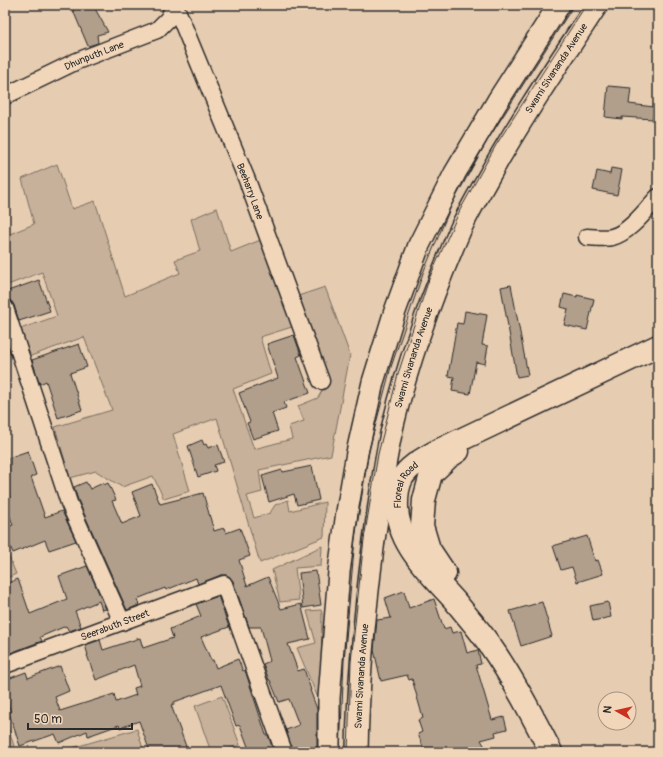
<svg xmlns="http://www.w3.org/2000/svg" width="663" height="757" font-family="Pangolin,sans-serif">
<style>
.green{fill:#c7b19a;stroke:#796e62}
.building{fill:#b19f8c;stroke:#2b2b2b}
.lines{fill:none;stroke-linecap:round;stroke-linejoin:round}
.minor-casing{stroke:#2b2b2b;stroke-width:19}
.tertiary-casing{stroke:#2b2b2b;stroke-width:24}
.secondary-casing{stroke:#2b2b2b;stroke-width:25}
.minor{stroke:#f2d6b9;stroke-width:16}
.tertiary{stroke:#f2d6b9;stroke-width:21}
.secondary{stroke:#f2d6b9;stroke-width:22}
.tram{stroke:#2b2b2b;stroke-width:1}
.labels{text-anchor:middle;stroke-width:3;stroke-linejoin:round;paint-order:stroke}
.street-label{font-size:10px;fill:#2b2b2b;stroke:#f2d6b9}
</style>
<rect width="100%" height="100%" fill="#e6ccb1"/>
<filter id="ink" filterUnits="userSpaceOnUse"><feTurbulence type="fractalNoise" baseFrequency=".025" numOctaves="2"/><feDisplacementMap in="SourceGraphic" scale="8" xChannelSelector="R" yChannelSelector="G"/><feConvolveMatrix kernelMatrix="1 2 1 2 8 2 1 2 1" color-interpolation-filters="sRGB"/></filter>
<g filter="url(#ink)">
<!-- green -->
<g class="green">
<path d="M57,164l15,45 23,-8 30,95 55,-23 -5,-13 25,-9 -9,-32 26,-11 14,44 32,-13 32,87 -35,11 11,37 -38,15 21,60 38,-10 -3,-13 15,-5 -6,-15 20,-8 9,-17 -29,-85 27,-9 25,68 -19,100 -72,15 3,22 -15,4 7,22 16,-5 5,-8 13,-5 2,11 35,-9 -1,35 -64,26 -43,-145 -44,16 17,57 -26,8 -11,-23 -31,11 -26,-16 -26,7 -15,-51 57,-17 -28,-73 -56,20 -8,-28 37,-13 -15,-44 -37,14v-50l29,-12 -12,-45z"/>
<path d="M322,546l-1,20 -26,2 4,32 -19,2 -8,-32z"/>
<path d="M5,552h2l9,22 -11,5z"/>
<path d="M321,610l1,3 -1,67 -1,23 -23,-55 19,-5 -9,-32z"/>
<path d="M222,696l18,49 -19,7h-10l-16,-46z"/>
<path d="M5,718l11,34h-11z"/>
<path d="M137,729l7,23h-79v-2z"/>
</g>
<!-- building -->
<g class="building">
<path d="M79,5h14l15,27 -11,3 1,8 -10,3 -16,-38z"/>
<path d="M608,86l23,2 -2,16 25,3 -1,12 -31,-2v2l-17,-2z"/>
<path d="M611,168l11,2 -5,25 -24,-5 4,-19 13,3z"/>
<path d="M39,280l11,31 -31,10 -5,-16 -3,-4 -4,-2 -2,-7z"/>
<path d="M511,285l17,90 -11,2 -16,-90z"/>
<path d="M564,294l13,3v-2l17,4 -7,31 -23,-5 4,-16 -7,-2z"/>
<path d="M465,311l22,4 -5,30 6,1 -3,18 -9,-2 -6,32 -18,-3 2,-14 -6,-1 9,-53 6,1z"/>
<path d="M294,335l7,20 -4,2 13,36 -26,9 2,6 -14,5 6,18 -25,8 -6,-16 3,-1 -11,-29 39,-15 -11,-34z"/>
<path d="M79,344l8,23 -17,6 12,37 -24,8 -12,-37 -6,3 -8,-24z"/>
<path d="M202,440l2,5 2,-1 2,4 10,-3 6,17 -10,3 2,6 -18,6 -10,-31z"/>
<path d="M28,451l8,24 -5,2 14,40 17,-6 14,30 -27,9 -4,-10 -32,13 -8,-19v-6l8,-3 -8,-22v-3l5,-2 -5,-14v-25z"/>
<path d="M312,466l7,34 -22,5 -3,-11 -25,8 -7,-26 20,-6 1,2z"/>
<path d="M86,482l4,7 13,-6 1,2 4,-2 8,17 -4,1 10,23 19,-8 -9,-24 20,-8 8,20 43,-11 11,38 10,-3 2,5 14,-5 10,28 -11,4 8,26 21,-9 13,32 20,-5 9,35 -22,5 10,27 6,-2 7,21h-1l7,19v39l-11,4h-13l-7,-22 13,-5 -10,-26 -10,3 -9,-22h-1l-6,-16 7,-3 -9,-34h-12l-16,-46 -3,-4 -4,-2h-5l-23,9 -2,-6 -30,12 -1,-2 -28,11 2,6 -12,5 -49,-110 -4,-13z"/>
<path d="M587,536l8,25 3,-1 5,14 -26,8 -5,-15 -11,3 -8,-24z"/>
<path d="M87,566l19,43 -4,1 -3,-9 -24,10 6,16 -12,4 -3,-5 -26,11 2,4 -37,14v-71l13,-5 12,35 37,-15 -8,-23z"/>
<path d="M316,571l5,34 -18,3 -4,-35z"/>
<path d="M404,591l5,17 25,-9 10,30 6,-2 2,6 9,-2 6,22 11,-3 3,14 -5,1 16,55 12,-3 3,12 -12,3 1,4 -15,4 7,12h-63l-7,-18 4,-2 -4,-12 5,-2 -11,-39 -3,1 -2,-5 -26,6 -7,-31 3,-30 14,-2 -6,-20z"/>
<path d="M218,596l11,31 -28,10 10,23h2l3,8 22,-9 5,12 2,-1 21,65h2l6,17h-24l-10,-27 -4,1 -15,-41 -47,17v2l-3,1 17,47h-38l-11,-31 -19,7 -1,-3 -31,11 -1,-5 -28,12 -4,-9 -35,12 -11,-33 2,-1 -6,-16v-16l21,-8 2,6 32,-12 9,25 -14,6 5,14 54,-17 2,8 20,-7 -2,-7 6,-2 -6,-21 -38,15 -9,-25h1l-3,-10 15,-5 3,10 37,-12 3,10 30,-10 -3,-9 31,-13 -5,-12z"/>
<path d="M542,602l10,34 -31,10 -11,-35z"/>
<path d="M608,602l3,15 -18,4 -3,-15z"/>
</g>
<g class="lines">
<defs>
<g id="minor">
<path id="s1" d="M175,5l72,175 74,201"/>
<path id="s2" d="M5,96l72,-35 80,-31 12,-12 5,-13"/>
<path d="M587,237c7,0 17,2 25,0 17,-4 34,-27 46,-40"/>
<path d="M5,308l64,195 53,119"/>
<path id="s3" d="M5,665l219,-81 60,168"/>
</g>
<g id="tertiary">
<path d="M329,752v-54l10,-126 8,-60 10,-59 16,-71 21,-68 25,-69 36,-72 42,-71 62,-97"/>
<path id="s4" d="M357,752c1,-71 8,-142 17,-212 6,-40 10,-80 20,-119 16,-66 40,-131 67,-193 7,-15 15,-29 23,-43 34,-62 74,-121 113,-180"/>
</g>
<g id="secondary">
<path d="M445,573l-16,-24 -7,-23 2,-26 7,-26 18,-17 9,-6"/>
<path id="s5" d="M551,752c-19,-37 -38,-74 -62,-108 -10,-15 -23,-29 -34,-43 -25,-28 -60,-58 -58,-99 0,-8 1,-16 5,-24 7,-12 21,-19 33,-26l223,-106"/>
</g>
</defs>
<!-- minor casing -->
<use href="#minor" class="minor-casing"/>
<!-- tertiary casing -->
<use href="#tertiary" class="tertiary-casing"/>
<!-- secondary casing -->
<use href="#secondary" class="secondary-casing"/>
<!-- minor -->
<use href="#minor" class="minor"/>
<!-- tertiary -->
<use href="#tertiary" class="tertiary"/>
<!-- secondary -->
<use href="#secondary" class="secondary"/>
<!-- tram -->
<g class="tram">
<path d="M340,752l4,-91 11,-122 14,-89 22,-83 32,-94 29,-69 35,-63 87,-136"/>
<path d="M348,752l3,-90 13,-123 14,-85 20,-80 31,-95 31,-69 36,-65 90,-140"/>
</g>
</g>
</g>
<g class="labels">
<!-- street labels -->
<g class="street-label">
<text dy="4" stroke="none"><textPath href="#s2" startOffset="98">Dhunputh Lane</textPath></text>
<text dy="4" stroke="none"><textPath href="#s4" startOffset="724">Swami Sivananda Avenue</textPath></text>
<text dy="4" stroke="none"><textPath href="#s1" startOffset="201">Beeharry Lane</textPath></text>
<text dy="4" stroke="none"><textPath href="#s4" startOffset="400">Swami Sivananda Avenue</textPath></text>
<text dy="4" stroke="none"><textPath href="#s5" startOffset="317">Floreal Road</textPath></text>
<text dy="4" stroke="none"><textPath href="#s3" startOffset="117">Seerabuth Street</textPath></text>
<text dy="4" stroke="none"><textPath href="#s4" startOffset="76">Swami Sivananda Avenue</textPath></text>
</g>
</g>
<!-- margin -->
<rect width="663" height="757" fill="none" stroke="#f2d6b9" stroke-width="20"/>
<rect x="10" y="10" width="643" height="737" fill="none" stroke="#2b2b2b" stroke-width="1.5" filter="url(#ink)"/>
<!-- north arrow -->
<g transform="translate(617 711) rotate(278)"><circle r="19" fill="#f2d6b9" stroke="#a29280"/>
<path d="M0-3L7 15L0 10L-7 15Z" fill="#c8321e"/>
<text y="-6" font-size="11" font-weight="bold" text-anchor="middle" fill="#2b2b2b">N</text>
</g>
<!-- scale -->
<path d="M28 723v6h104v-6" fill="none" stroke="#2b2b2b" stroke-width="2"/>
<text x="34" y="723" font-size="12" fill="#2b2b2b" stroke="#f2d6b9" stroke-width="3" paint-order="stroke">50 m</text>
</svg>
